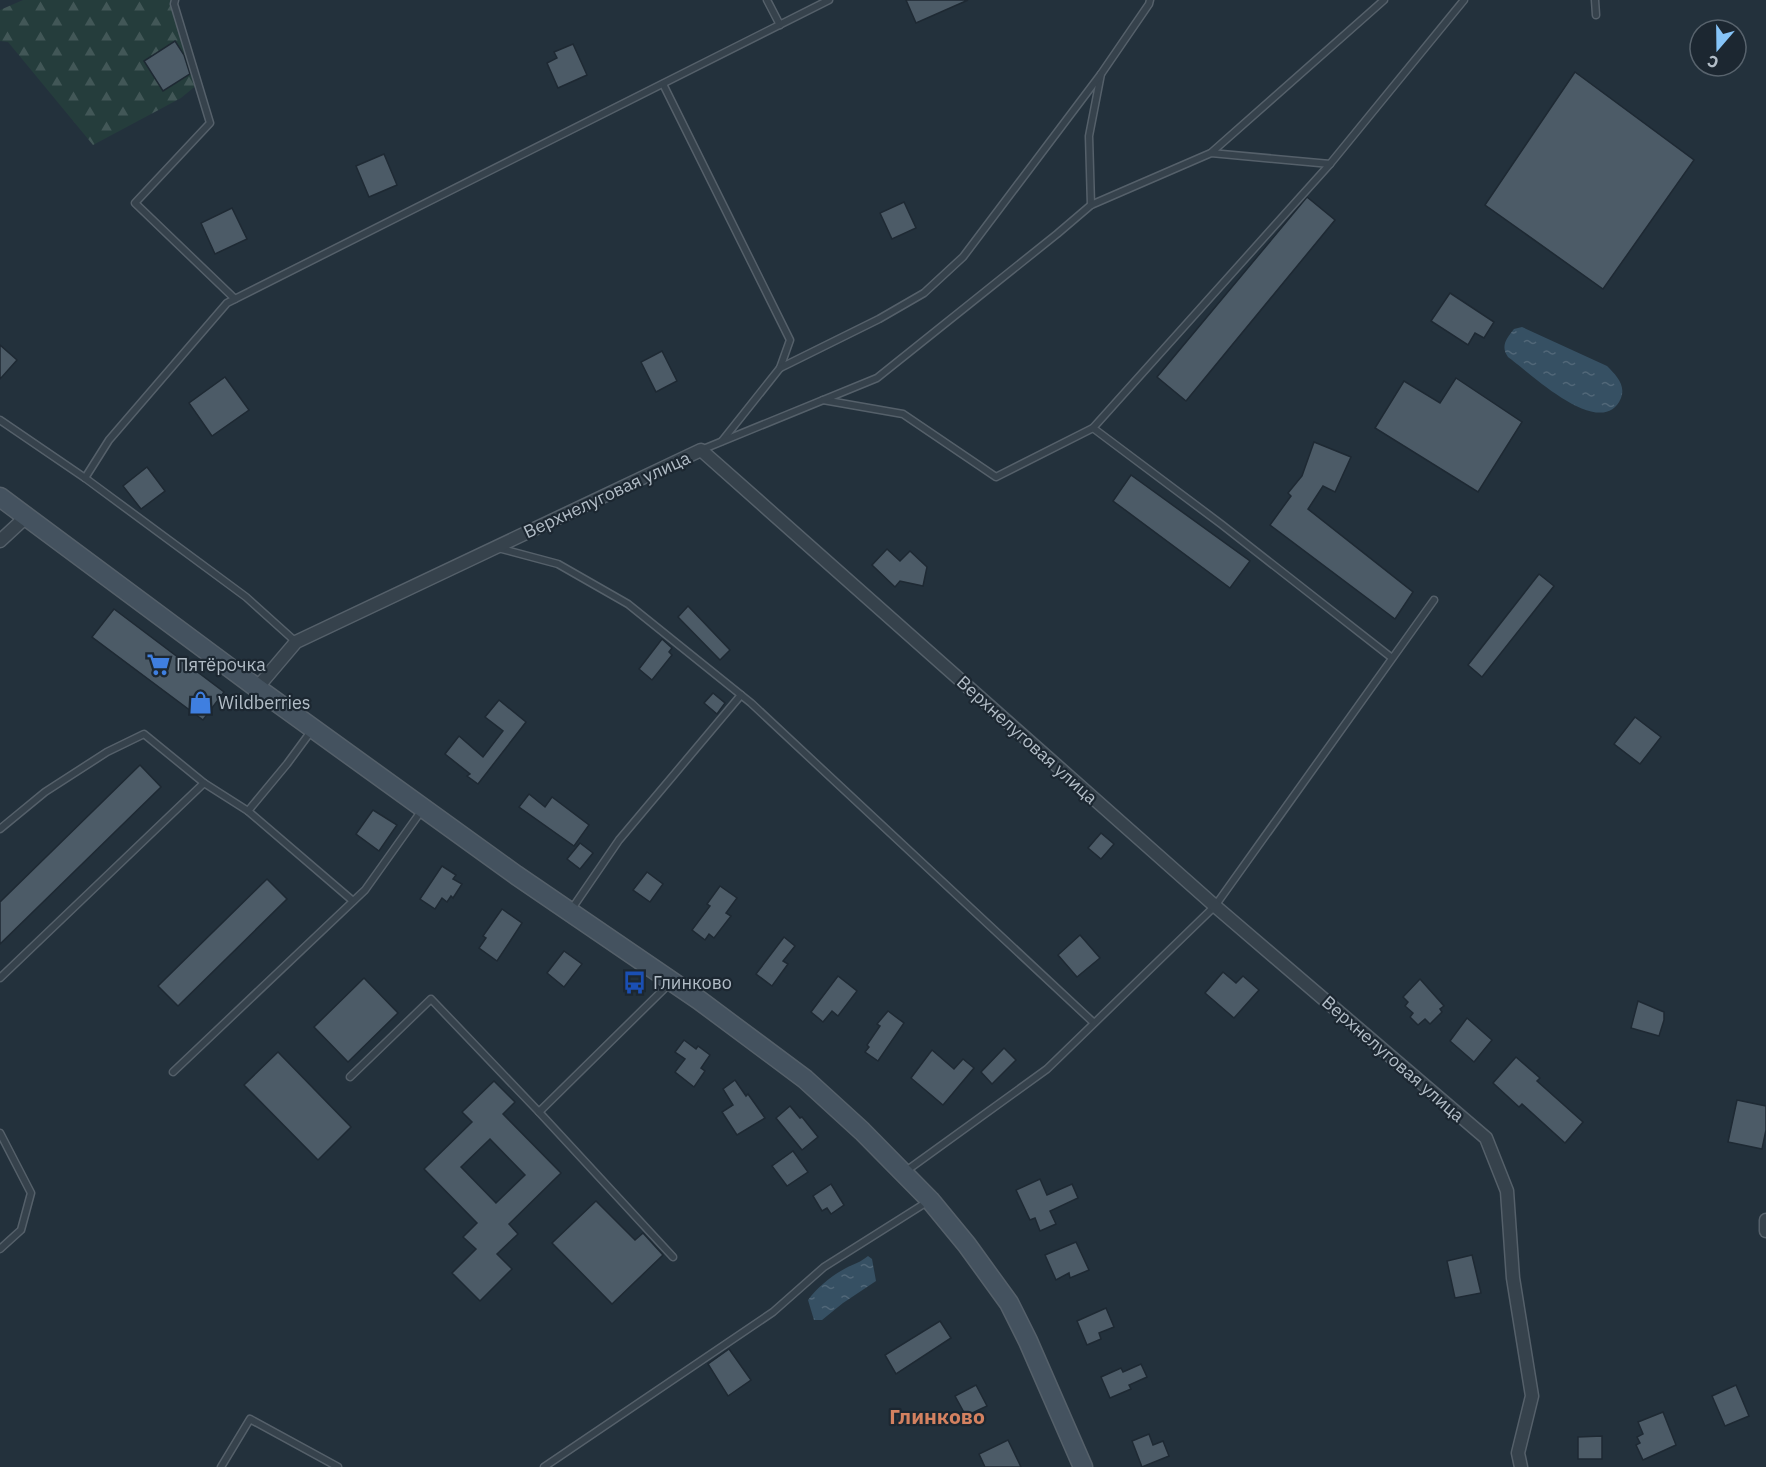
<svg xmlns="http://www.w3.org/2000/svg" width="1766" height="1467" font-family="'IBM Plex Sans',sans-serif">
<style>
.forest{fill:url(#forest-firs)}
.water{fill:url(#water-ripples)}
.building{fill:#4c5b67;stroke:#1e2933;stroke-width:1.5;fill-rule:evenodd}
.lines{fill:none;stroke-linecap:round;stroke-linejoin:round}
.lane-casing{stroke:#55606a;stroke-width:9}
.street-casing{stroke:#55606a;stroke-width:15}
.secondary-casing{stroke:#55606a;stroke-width:21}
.lane{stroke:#36424c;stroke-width:6}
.street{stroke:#36424c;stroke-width:12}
.secondary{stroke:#44525f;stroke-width:18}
.labels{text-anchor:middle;stroke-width:4.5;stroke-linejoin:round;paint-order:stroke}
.street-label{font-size:18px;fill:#b2bdc7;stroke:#1c2731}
.poi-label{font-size:18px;fill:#b2bdc7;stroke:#1c2731;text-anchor:start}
.quarter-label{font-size:21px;font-weight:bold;fill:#d48160;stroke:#1c2731}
</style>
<defs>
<pattern id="forest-firs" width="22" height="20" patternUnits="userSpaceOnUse" patternTransform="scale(1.5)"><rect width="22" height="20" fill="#253d3c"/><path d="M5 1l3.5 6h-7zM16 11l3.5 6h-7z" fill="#425757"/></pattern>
<pattern id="water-ripples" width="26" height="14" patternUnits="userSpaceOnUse" patternTransform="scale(1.5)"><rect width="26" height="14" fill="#365063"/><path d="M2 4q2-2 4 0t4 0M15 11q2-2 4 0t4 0" fill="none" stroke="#516778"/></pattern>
</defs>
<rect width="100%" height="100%" fill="#23313c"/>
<!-- forest -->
<path class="forest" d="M23,0h152l23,84 -17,14 -88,47 -85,-103 -8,-1v-31z"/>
<!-- water -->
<g class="water">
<path d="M1522,327l85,39c9,9 19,19 14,32 -19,45 -93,-27 -113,-41 -8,-11 -1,-19 6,-28z"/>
<path d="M868,1256l4,3 4,22 -33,22 -21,17h-8l-6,-20c10,-13 23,-24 38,-32 8,-4 15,-6 22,-12z"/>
</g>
<!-- building -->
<g class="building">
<path d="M906,0h62l-52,23z"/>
<path d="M175,41l9,14 6,19 -27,17 -19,-30z"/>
<path d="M573,44l14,31 -29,13 -11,-25 10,-5 -3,-6z"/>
<path d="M1575,72l119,88 -91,129 -118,-84z"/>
<path d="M384,154l13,31 -28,12 -13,-31z"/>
<path d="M1307,197l28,23 -149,181 -29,-24z"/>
<path d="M904,202l12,26 -24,11 -12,-26z"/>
<path d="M232,208l15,31 -32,15 -14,-31z"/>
<path d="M1450,293l44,29 -10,16 -9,-5 -7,12 -37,-24z"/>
<path d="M0,345l17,15 -17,19z"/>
<path d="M662,351l15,30 -21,11 -15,-30z"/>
<path d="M225,377l24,33 -37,26 -23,-33z"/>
<path d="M1456,378l66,44 -44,70 -103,-64 29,-47 36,22z"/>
<path d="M1314,442l37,15 -16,35 -12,-6 -15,23 105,83 -18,27 -125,-94 21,-29 -3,-3 14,-17z"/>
<path d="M147,467l18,24 -24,18 -18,-23z"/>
<path d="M1131,475l119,86 -20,27 -117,-87z"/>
<path d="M887,549l13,12 10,-10 17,16 -4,19 -23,-5 -5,6 -23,-22z"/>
<path d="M1539,574l15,12 -72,91 -14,-12z"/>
<path d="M688,606l42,44 -10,10 -42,-43z"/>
<path d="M114,609l110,83 -21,28 -111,-83z"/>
<path d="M662,639l10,9 -3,4 3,3 -20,25 -13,-11z"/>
<path d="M713,693l12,10 -8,11 -13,-11z"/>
<path d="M499,700l27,22 -48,62 -11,-8 3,-2 -25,-20 14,-18 24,21 20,-26 -18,-14z"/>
<path d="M1635,717l26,20 -21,27 -26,-20z"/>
<path d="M140,765l21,22 -161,157v-42z"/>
<path d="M529,794l16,13 7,-10 37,28 -15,21 -55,-39z"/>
<path d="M373,810l24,15 -18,26 -23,-17z"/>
<path d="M1101,833l13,11 -13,15 -13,-11z"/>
<path d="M580,843l13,10 -13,16 -13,-10z"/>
<path d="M442,866l14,9 -3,4 9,5 -9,14 -2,-2 -4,6 -5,-4 -7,11 -15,-10z"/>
<path d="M647,872l16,12 -13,18 -17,-12z"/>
<path d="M267,879l20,20 -109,107 -20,-20z"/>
<path d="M720,886l17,12 -11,15 5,3 -17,22 -5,-4 -4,6 -13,-10 18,-24 -3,-2z"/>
<path d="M502,909l20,14 -25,38 -18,-13 7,-10 -3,-2z"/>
<path d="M1080,935l20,23 -23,19 -19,-22z"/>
<path d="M784,937l11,9 -12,15 5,3 -16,22 -16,-12z"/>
<path d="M564,951l18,13 -18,23 -17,-14z"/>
<path d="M1223,972l13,11 7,-7 16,14 -25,28 -29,-25z"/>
<path d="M838,976l19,15 -19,25 -6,-5 -9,11 -12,-10z"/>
<path d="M364,978l34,35 -50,49 -34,-35z"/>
<path d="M1420,979l24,27 -4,3 2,3 -12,12 -5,-5 -7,6 -8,-8 3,-4 -8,-7 3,-4 -5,-5z"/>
<path d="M1638,1001l26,11v8l-5,16 -28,-8z"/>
<path d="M888,1011l16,12 -26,38 -13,-9 4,-5 -2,-2 13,-19 -3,-2z"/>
<path d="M1467,1018l25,22 -18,22 -24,-21z"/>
<path d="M684,1040l12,9 2,-3 12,9 -9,13 4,3 -11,16 -19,-15 10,-13 -10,-7z"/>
<path d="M1004,1048l12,12 -24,24 -11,-12z"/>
<path d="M932,1050l22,19 9,-10 11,9 -31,37 -32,-27z"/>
<path d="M278,1052l73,75 -33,33 -74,-75z"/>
<path d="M1516,1057l24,21 -3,3 46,41 -18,21 -43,-39 -3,3 -26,-24z"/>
<path d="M735,1080l11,16 2,-2 17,24 -28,17 -15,-23 11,-7 -10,-16z"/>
<path d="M494,1081l21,21 -12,12 58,59 -52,51 9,10 -21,20 15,15 -32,32 -28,-28 24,-24 -13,-12 14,-14 -53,-54 48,-47 -10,-10zM490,1139l35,36 -29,28 -35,-36z"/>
<path d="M1737,1100l29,6v24l-4,19 -34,-7z"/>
<path d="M790,1106l10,12 2,-1 16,20 -16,13 -26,-32z"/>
<path d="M793,1151l15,21 -21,14 -15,-20z"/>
<path d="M1040,1179l7,16 25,-11 6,14 -28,13 6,13 -16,7 -5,-13 -5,2 -14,-30z"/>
<path d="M831,1184l13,21 -13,9 -4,-6 -5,3 -9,-15z"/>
<path d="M596,1201l39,39 8,-7 20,22 -51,49 -60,-61z"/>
<path d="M1076,1242l13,28 -19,8 -1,-5 -13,7 -11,-25z"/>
<path d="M1472,1255l9,38 -26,5 -8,-37z"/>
<path d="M1106,1308l8,19 -15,6 2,6 -14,6 -10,-24z"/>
<path d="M940,1321l11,17 -55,36 -11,-19z"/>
<path d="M729,1349l22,31 -23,16 -20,-32z"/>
<path d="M1141,1364l6,13 -18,8 2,4 -21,9 -9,-21 20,-9 2,4z"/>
<path d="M976,1385l11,21 -21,10 -11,-20z"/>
<path d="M1736,1385l13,31 -24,10 -13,-30z"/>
<path d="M1663,1412l13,33 -33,15 -7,-15 4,-2 -3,-6 6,-3 -5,-12z"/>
<path d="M1149,1434l4,11 10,-4 6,15 -27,11 -10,-26z"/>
<path d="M1602,1436v23h-24v-22z"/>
<path d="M1008,1440l13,27h-36l-6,-13z"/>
</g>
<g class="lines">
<defs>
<g id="lane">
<path d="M175,0l-1,4 36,119 -75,80 100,96"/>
<path d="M767,0l13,25"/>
<path d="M1595,0l1,15"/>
<path d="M663,84l127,256 -10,28 -58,73"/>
<path d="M1212,152l172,-152"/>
<path d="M1091,205l-2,-69 12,-62 48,-70 1,-4"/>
<path d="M780,368l99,-49 45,-26 39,-36 138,-183"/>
<path d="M823,400l80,14 93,63 97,-49"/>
<path d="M0,420l85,58"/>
<path d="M701,450l176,-72 180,-144 34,-29 120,-52 119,11"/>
<path d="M498,548l60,16 70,40 123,99 343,320"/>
<path d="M296,642l-50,-45 -161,-119 24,-38 118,-137 602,-303"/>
<path d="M1392,658l-171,-134 -128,-96 237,-264 134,-164"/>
<path d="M248,811l105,90"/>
<path d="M0,829l45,-37 62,-40 37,-18 60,49"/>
<path d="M571,910l48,-70 122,-145"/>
<path d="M0,978l204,-195 44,28 39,-47 25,-34"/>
<path d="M173,1072l192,-182 57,-80"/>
<path d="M350,1077l81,-78 108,113 132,-130"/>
<path d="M539,1112l134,145"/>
<path d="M0,1133l31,60 -10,37 -21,19"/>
<path d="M906,1171l141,-102 168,-163 219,-306"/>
<path d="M221,1467l29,-48 88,48"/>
<path d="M544,1467l229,-155 51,-45 103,-65"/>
</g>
<g id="street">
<path d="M0,541l27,-25"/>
<path d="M257,688l39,-46 405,-192 514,456 271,232 21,53 6,87 19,118 -14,57 3,14"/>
<path d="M1766,1220v11"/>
</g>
<path id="secondary" d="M0,497l257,191 259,187 183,125 106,79 57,52 68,69 37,45 42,58 19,38 55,126"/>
</defs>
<!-- lane casing -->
<use href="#lane" class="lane-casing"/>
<!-- street casing -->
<use href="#street" class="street-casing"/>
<!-- secondary casing -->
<use href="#secondary" class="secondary-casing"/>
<!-- lane -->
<use href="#lane" class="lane"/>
<!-- street -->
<use href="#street" class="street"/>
<!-- secondary -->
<use href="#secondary" class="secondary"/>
</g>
<!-- icons -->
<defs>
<symbol id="supermarket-bare" viewBox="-9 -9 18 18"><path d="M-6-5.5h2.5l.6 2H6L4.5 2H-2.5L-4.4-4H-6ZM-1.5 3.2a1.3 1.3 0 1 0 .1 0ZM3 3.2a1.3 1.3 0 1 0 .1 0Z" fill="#3f7fe0" stroke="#1c2731" stroke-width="2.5" paint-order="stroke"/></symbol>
<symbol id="shop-bare" viewBox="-9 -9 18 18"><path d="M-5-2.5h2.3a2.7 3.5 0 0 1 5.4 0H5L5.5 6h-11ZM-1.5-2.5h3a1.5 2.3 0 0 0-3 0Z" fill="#3f7fe0" stroke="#1c2731" stroke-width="2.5" paint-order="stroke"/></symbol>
<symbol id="bus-bare" viewBox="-9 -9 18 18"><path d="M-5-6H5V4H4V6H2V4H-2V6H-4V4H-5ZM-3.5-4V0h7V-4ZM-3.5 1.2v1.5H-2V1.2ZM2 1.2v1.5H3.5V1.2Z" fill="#1a4fb4" stroke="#1c2731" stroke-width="2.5" paint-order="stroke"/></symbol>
</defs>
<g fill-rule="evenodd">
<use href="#supermarket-bare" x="142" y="648" width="33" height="33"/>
<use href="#shop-bare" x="184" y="686" width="33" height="33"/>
<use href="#bus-bare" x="618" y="966" width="33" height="33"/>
</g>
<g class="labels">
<!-- street labels -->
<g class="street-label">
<text transform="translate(607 495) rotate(-25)" y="6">Верхнелуговая улица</text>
<text transform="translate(1027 740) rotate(42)" y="6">Верхнелуговая улица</text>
<text transform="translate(1393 1059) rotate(41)" y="6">Верхнелуговая улица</text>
</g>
<!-- poi labels -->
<g class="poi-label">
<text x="176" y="671">Пятёрочка</text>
<text x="218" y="709">Wildberries</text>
<text x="653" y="989">Глинково</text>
</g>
<!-- quarter labels -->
<g class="quarter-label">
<text x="937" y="1424">Глинково</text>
</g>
</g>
<!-- north arrow -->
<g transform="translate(1718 48) rotate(200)"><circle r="28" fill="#1c2731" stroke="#58636d" stroke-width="1.5"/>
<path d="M0-4.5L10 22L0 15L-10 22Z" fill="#86c4f8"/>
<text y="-9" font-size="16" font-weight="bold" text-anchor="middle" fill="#b2bdc7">С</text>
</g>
</svg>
